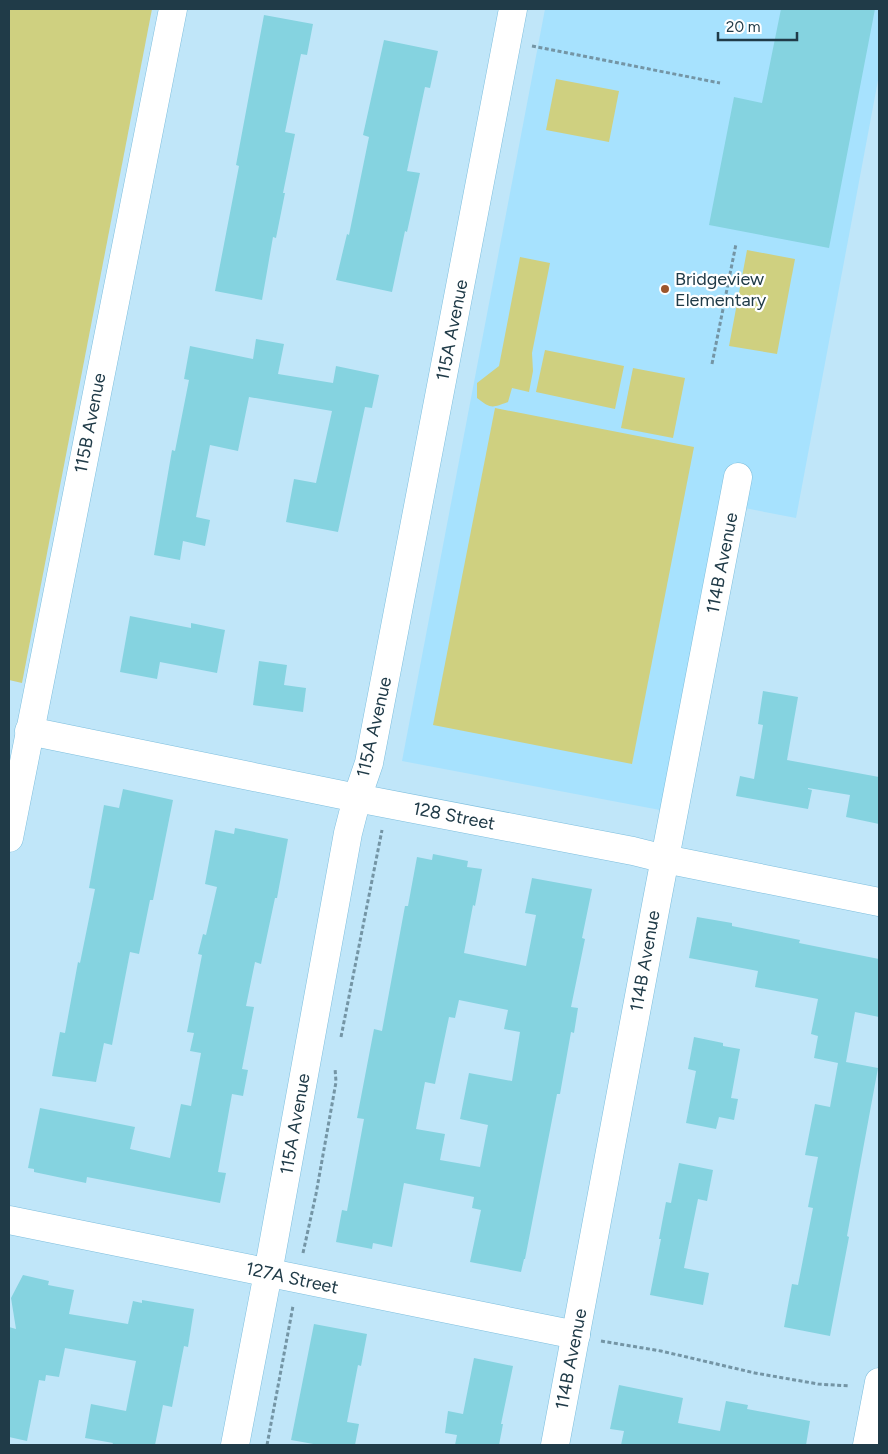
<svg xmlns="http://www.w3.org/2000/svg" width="888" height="1454" font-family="Figtree,sans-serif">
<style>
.built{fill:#a7e2fe}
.green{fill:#cfd080}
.building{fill:#85d3e0;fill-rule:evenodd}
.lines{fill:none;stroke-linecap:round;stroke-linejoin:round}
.minor-casing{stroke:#7dbedd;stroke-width:29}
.path{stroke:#7495a5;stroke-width:3;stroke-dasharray:4 2.5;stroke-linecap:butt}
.minor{stroke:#fff;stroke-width:28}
.poi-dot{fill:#9c562d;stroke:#fff;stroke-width:2}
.labels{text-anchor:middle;stroke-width:4.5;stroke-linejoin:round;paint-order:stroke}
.poi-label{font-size:18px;fill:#203b48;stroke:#fff;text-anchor:start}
.street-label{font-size:18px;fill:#203b48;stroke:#fff}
</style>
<rect width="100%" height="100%" fill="#c0e6f9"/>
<!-- built -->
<path class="built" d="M545,9h334v66l-83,443 -77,-15 -59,307 -258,-49z"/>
<!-- green -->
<g class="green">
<path d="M9,9h143l-130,674 -13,-3z"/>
<path d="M556,79l63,12 -10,51 -63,-12z"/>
<path d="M747,250l48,9 -18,95 -48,-8z"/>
<path d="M520,257l30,6 -18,90 1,18 -4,21 -17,-4 -4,14c-16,6 -17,7 -31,-4v-15l22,-17z"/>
<path d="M545,350l79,16 -9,43 -79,-17z"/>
<path d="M633,368l52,10 -12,60 -52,-10z"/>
<path d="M495,408l199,39 -62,317 -199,-39z"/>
</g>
<!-- building -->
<g class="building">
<path d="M781,9h94l-46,239 -120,-23 25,-128 28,6z"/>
<path d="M264,15l49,9 -6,31 -6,-1 -16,78 10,2 -12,59h2l-9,45 -3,-1 -11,63 -47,-9 24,-125 -3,-1z"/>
<path d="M384,40l54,11 -8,37 -5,-1 -18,84 13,2 -13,59 -2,-1 -13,61 -56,-12 11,-46 2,1 20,-98 -6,-2z"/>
<path d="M256,339l28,5 -6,30 55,9 3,-17 43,9 -7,33 -7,-1 -27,125 -52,-10 8,-43 22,4 16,-72 -83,-14 -11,54 -28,-6 -14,72 14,3 -5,26 -22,-5 -3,19 -26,-5 18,-105 3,1 14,-71 -5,-1 6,-33 63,13z"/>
<path d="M130,616l61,12v-5l34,7 -8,43 -57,-11 -3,17 -37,-7z"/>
<path d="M259,661l28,4 -3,20 22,3 -3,24 -50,-7z"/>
<path d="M763,691l35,6 -11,63 92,17v47l-33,-7 4,-22 -42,-7v1l4,1 -4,19 -72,-13 4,-20 14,3 9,-54 -5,-1z"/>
<path d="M123,789l50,11 -20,100h-3l-11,54 -9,-2 -18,93 -8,-2 -8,39 -44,-6 8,-44 5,1 13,-71 2,1 15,-74 -6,-1 15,-83 15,3z"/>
<path d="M235,828l53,11 -11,59h-2l-14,66 -6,-2 -9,44 8,1 -12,62 6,1 -5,26 -11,-2 -14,78 8,1 -6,30 -133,-26 -1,6 -52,-11v-3l-6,-1 12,-60 95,19 -5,22 40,9 11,-54 10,2 10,-53 -11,-2 4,-18 -7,-1 15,-77 -4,-1 5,-20 3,1 11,-48 -12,-3 10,-54 19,4z"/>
<path d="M433,854l35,7 -1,6 15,2 -7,37 -2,-1 -9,48 62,13 10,-51 -11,-2 7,-35 60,11 -10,49 3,1 -14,68 7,1 -4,25 -3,-1 -11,62h-3l-32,165h-1l-3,13 -51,-10 11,-52 -9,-2 2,-11 -70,-14 -12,64 -19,-4 -1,6 -36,-7 6,-32 5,1 17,-92 -7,-1 17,-89 8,2 23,-125h3l9,-49 15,3zM459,1000l49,10 -4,19 16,3 -8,49 -43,-8 -9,46 28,6 -8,42 -40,-7 5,-26 -29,-5 9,-47 10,2 14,-67 6,1z"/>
<path d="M697,917l35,6v3l68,14 -1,3 80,16v58l-24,-5 -9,50 32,6 -31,168 2,1 -19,99 -46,-9 8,-43 6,1 15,-77 -5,-1 10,-50 -13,-2 10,-51 15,3 8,-44 -24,-5 4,-22 -7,-2 7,-35 -63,-12 3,-16 -69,-13z"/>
<path d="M694,1037l29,6v3l17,3 -9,49 7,1 -4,21 -15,-3 -3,12 -30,-6 10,-52 -8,-2z"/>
<path d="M679,1163l34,7 -6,31 -9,-2 -14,69 25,5 -6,32 -53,-10 11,-56h-2l7,-37 5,1z"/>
<path d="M23,1275l26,6 -1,4 26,5 -5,24 59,10 5,-23 9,2v-3l52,9 -6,38 -4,-1 -12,61 -9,-2 -8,40h-43l1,-2 -28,-5 6,-34 35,7 10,-50 -71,-13 -6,29 -13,-2 -1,6 -6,-1 -12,61 -18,-4v-110l7,2 -5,-31z"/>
<path d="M314,1324l53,10 -6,32 -3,-1 -11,57 12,2 -4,21h-36l-28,-5z"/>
<path d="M474,1358l39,8 -12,58h2l-4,21h-44l2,-10 -12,-2 3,-22 15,3z"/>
<path d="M619,1385l64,13 -5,25 42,8 6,-30 22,4 -1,4 63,12 -4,24h-185l3,-14 -14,-2z"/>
</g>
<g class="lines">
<defs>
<g id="minor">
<path d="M29,731l328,67 276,53 32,8 214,43"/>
<path d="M9,838l164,-829"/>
<path d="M9,1220l567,115"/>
<path d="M235,1445l33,-172 80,-440 9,-35 12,-35 144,-754"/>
<path d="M555,1445l102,-545 81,-423"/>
<path d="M867,1445l12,-63"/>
</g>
</defs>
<!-- minor casing -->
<use href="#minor" class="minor-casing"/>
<!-- path -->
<g class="path">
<path d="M532,46l188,37"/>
<path d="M712,364l24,-120"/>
<path d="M341,1037l41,-207"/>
<path d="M303,1253l13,-59 20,-112 -1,-14"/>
<path d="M601,1341l60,10 94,22 63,11 32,2"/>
<path d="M267,1445l26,-139"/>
</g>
<!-- minor -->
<use href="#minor" class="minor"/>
</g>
<!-- markers -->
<circle class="poi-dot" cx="665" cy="289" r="5"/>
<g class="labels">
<!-- poi labels -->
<g class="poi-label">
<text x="675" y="285">Bridgeview<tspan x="675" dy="21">Elementary</tspan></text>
</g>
<!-- street labels -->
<g class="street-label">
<text transform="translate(452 330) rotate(-79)" y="6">115A Avenue</text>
<text transform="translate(90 423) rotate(-79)" y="6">115B Avenue</text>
<text transform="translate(722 563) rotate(-79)" y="6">114B Avenue</text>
<text transform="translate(374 727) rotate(-77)" y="6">115A Avenue</text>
<text transform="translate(454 816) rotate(11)" y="6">128 Street</text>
<text transform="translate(645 961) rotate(-80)" y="6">114B Avenue</text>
<text transform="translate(295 1124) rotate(-80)" y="6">115A Avenue</text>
<text transform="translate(292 1278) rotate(12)" y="6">127A Street</text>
<text transform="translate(571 1359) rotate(-79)" y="6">114B Avenue</text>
</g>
</g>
<!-- border -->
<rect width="888" height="1454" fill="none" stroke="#203b48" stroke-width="20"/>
<!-- scale -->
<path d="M718 32v8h79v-8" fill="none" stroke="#203b48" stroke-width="2.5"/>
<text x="726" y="32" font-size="15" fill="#203b48" stroke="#ffffff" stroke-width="4" paint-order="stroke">20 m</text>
</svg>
